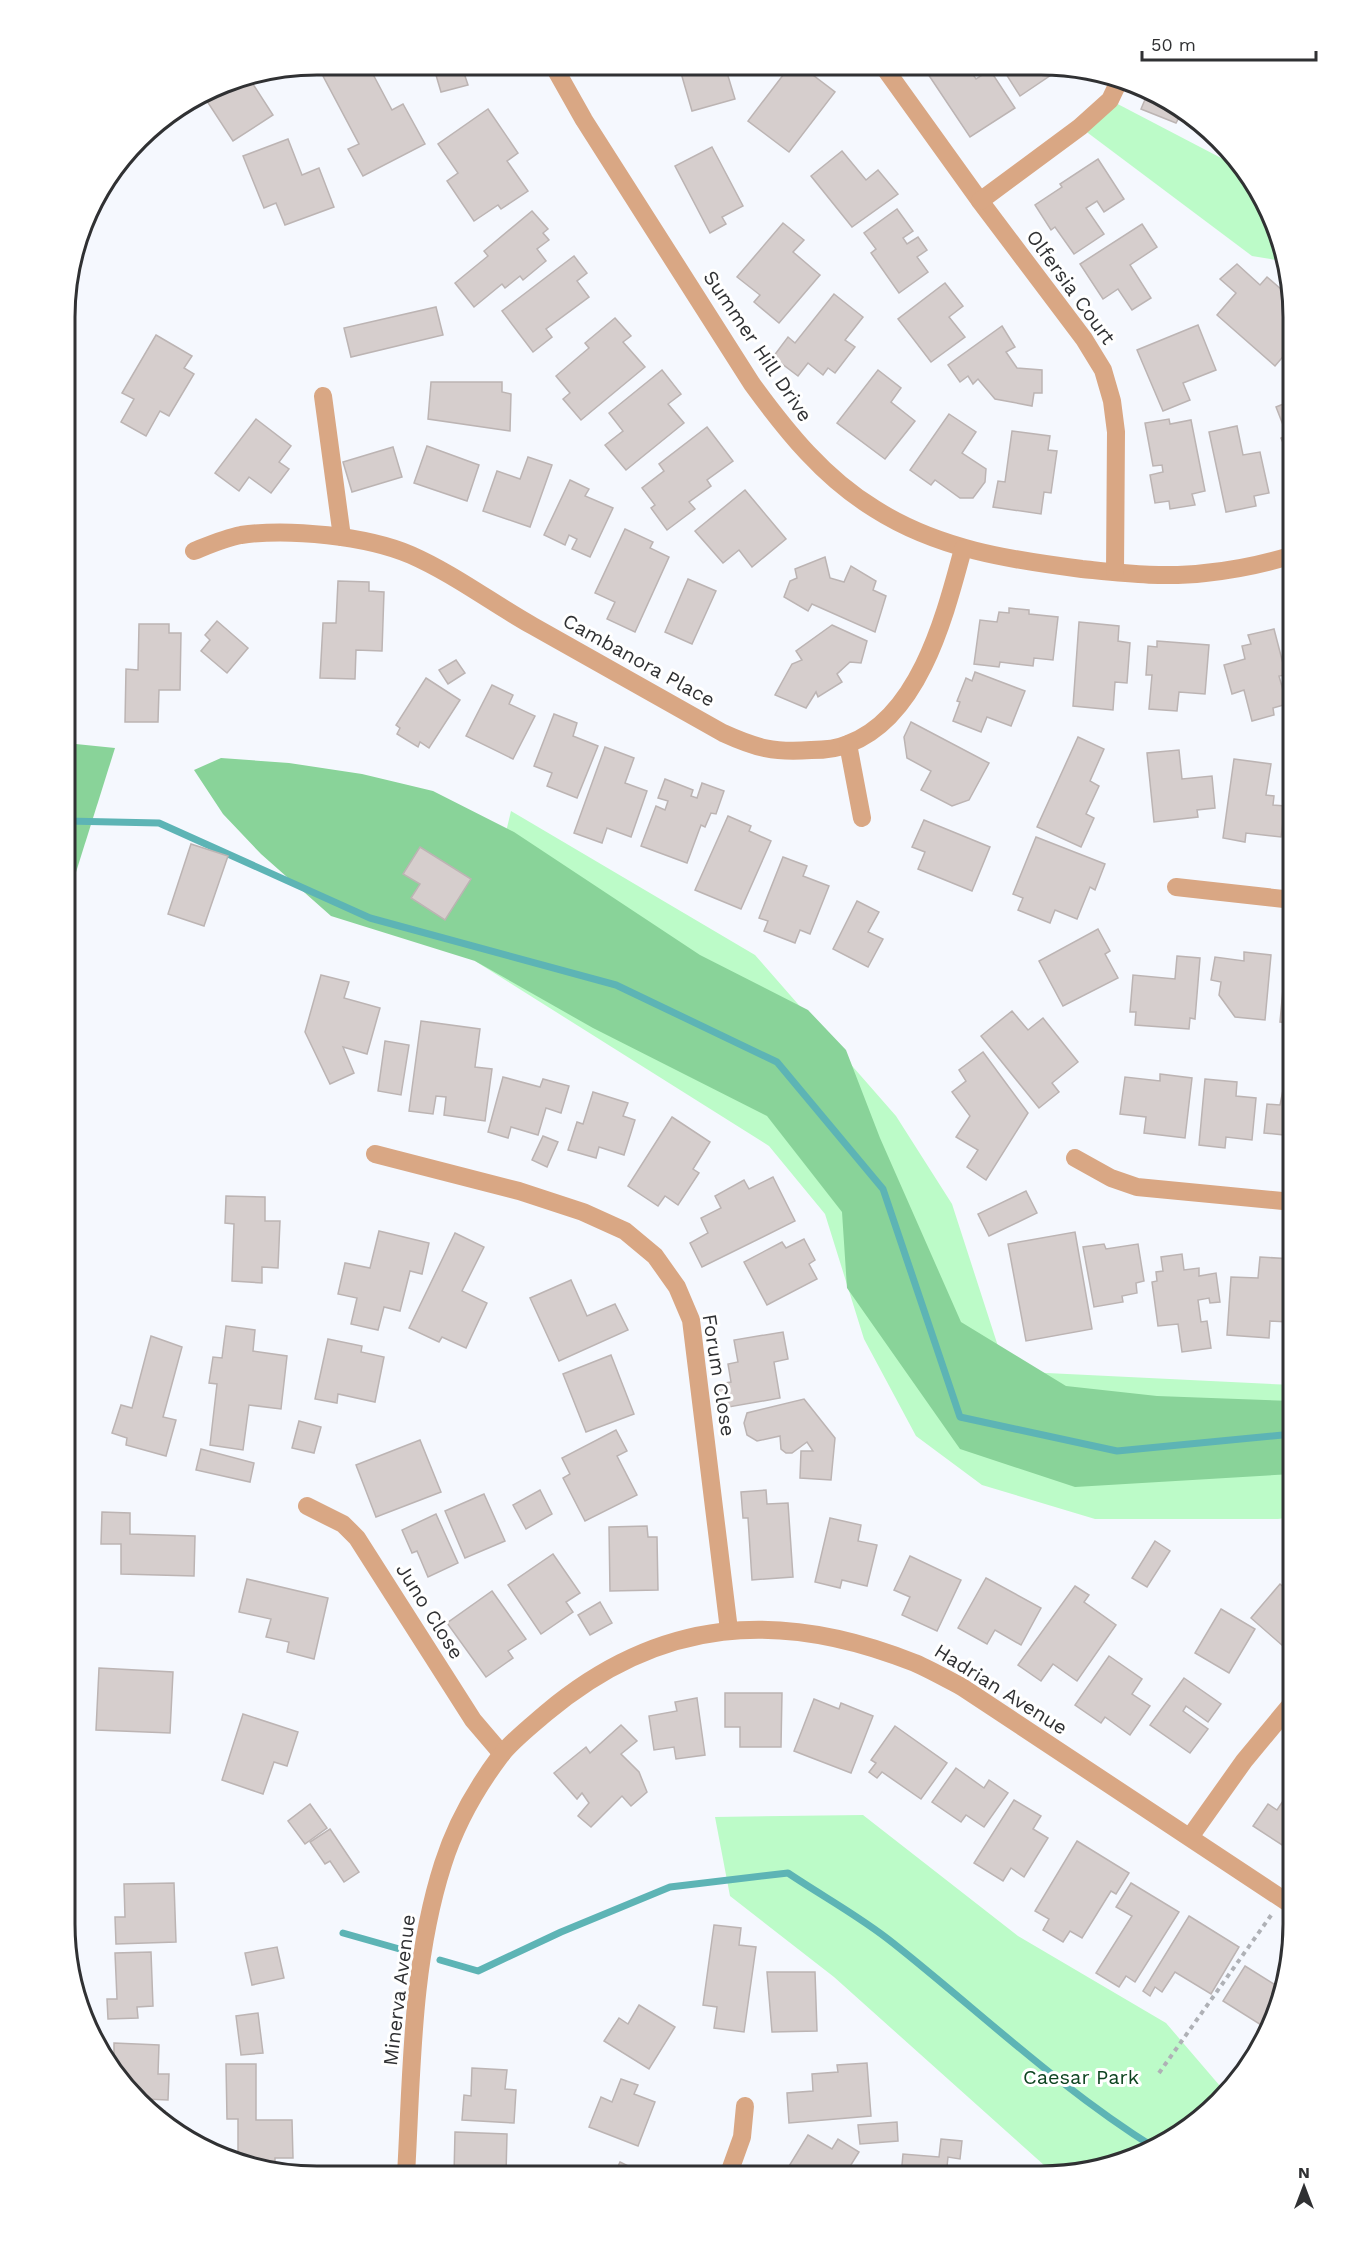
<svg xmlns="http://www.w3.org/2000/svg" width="1358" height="2241" font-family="'Work Sans',sans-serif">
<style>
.green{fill:#bcfbc8}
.forest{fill:#89d399}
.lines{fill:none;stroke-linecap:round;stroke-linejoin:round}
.stream{stroke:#5db4b5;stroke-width:7}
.building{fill:#d6cecd;stroke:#bcb4b3;stroke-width:1.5}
.path{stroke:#afb1b6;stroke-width:4;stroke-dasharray:4.5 4.5;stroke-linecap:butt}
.minor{stroke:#d9a784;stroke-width:18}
.labels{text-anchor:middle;stroke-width:6;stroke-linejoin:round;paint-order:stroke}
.street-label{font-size:20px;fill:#303133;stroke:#fff}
.park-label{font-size:20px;fill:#0d4420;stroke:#fff}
.rim{fill:none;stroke:#303133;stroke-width:3}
</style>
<rect width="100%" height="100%" fill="#f5f8fe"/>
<!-- green -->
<g class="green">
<path d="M1110,100l136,71 28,49 8,41 -30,-5 -172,-129z"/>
<path d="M511,811l244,144 141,161 56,88 54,167 287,14v132l-15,2h-183l-113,-34 -66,-49 -52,-97 -39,-125 -56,-68 -294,-185z"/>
<path d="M863,1815l155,121 148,87 60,70 -31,32 -57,32 -84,17 -220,-197 -104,-81 -15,-79z"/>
</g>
<!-- forest -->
<g class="forest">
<path d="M66,743l49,5 -49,156z"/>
<path d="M221,758l68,5 73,11 71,17 81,41 186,123 108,55 38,40 34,88 81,184 105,64 91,10 136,5v73l-218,13 -115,-38 -113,-161 -5,-76 -75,-96 -174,-88 -118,-67 -144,-45 -70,-62 -38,-40 -29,-44z"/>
</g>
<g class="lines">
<!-- stream -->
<g class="stream">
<path d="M66,821l93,2 211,95 246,67 161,77 106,127 77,228 157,34 176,-17"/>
<path d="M343,1933l60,17"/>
<path d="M440,1960l38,11 83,-39 109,-45 118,-14c34,23 73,44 105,70 87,69 167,146 262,205"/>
</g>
</g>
<!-- building -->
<g class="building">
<path d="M344,65h24l24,45 11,-6 22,40 -62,32 -15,-27 11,-5 -36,-68z"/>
<path d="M433,65h37l2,6 -8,2 4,12 -27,7z"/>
<path d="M679,66h46l10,33 -43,12z"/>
<path d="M790,66h11l34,26 -46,60 -41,-31z"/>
<path d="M926,66h41l9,13 14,-9 25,38 -45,29 -46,-69z"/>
<path d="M1001,66l44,1 6,8 -31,21z"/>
<path d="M249,78l24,37 -40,26 -30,-46 17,-11z"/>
<path d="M1149,90l41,24 -1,3 -8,-3 -5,9 -35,-14z"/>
<path d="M488,109l30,44 -11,8 21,30 -27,18 -3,-4 -24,16 -27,-40 11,-8 -20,-29z"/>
<path d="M288,139l14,36 17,-7 15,39 -49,18 -9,-22 -12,5 -21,-52z"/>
<path d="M712,147l31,59 -21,11 4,7 -16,9 -35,-67z"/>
<path d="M842,151l24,29 12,-10 20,24 -46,33 -41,-51z"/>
<path d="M1098,159l26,40 -20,13 -7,-11 -11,7 18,26 -30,20 -19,-27 -4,3 -16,-25 27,-18 -2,-3z"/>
<path d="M897,209l16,22 -10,7 4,6 11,-7 9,13 -10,7 11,15 -29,21 -28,-40 5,-4 -12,-16z"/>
<path d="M532,211l16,18 -5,4 6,7 -12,9 9,12 -23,19 -3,-4 -15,12 -3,-4 -28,23 -19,-24 33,-27 -4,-5z"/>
<path d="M783,223l21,17 -11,12 27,23 -41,48 -25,-21 6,-7 -23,-18z"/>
<path d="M1142,224l15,23 -27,18 21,33 -19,12 -14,-21 -15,10 -23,-35z"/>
<path d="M574,256l13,17 -10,8 12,16 -43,32 6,8 -19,15 -31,-41z"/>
<path d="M1237,264l23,21 7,-8 23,20v10l4,10 -1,28 -18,21 -58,-51 19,-22 -16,-14z"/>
<path d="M945,283l18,23 -14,11 16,20 -34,25 -33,-43z"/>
<path d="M834,294l29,23 -18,23 10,7 -20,26 -7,-5 -5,7 -15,-12 -10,13 -25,-19 15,-20 7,6z"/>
<path d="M436,307l7,28 -92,22 -7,-29z"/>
<path d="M615,318l16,18 -8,6 22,25 -64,53 -18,-21 7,-6 -14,-17 33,-28 -4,-5z"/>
<path d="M1198,325l18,45 -33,13 7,17 -27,11 -26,-61z"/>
<path d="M1002,326l13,21 -9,5 11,16 25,2v23h-8l-2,13 -37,-7 -17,-20 -5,5 -5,-8 -8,6 -12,-17z"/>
<path d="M156,335l36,21 -8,12 10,6 -25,42 -9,-5 -14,25 -25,-14 13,-23 -12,-6z"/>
<path d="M662,370l19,24 -13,10 16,19 -58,47 -21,-25 18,-14 -14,-18z"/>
<path d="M878,370l23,18 -10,14 24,19 -30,38 -48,-36z"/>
<path d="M431,382h71v10l9,2 -1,37 -82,-12z"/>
<path d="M1293,400v65l-12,-27 6,-3 -11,-28z"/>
<path d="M949,414l27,18 -14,21 24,16 -1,13 -12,16h-13l-25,-18 -4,5 -21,-15z"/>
<path d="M256,419l35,27 -12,16 10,7 -18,24 -22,-16 -10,14 -24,-18z"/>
<path d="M1169,419l1,5 21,-4 14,71 -13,3 3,11 -25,4 -1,-8 -14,2 -5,-28 13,-3 -1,-7 -9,1 -8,-43z"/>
<path d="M1237,426l6,29 17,-3 9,41 -15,3 2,10 -30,6 -17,-80z"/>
<path d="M707,427l26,34 -26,19 4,6 -22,16 6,7 -28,21 -16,-22 4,-3 -13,-17 22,-17 -5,-7z"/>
<path d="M1012,431l38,5 -2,14 9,1 -6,42 -7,-1 -3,22 -48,-7 5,-26 7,1z"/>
<path d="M427,446l52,19 -12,36 -53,-18z"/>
<path d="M393,447l9,30 -50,15 -9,-30z"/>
<path d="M528,457l24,8 -22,62 -47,-16 14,-40 23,8z"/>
<path d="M570,480l19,9 -4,7 28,12 -23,49 -18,-8 5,-10 -8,-4 -4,10 -21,-10z"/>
<path d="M745,490l41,49 -34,28 -13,-17 -16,13 -28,-32z"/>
<path d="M625,529l28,13 -3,6 19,9 -34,75 -28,-13 8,-17 -20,-9z"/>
<path d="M825,557l5,21 14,4 7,-16 25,15 -3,9 13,6 -11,36 -63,-28 -4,7 -24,-14 6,-16 7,-3 -2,-9z"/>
<path d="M688,579l28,12 -24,53 -27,-12z"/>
<path d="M338,581l31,1v9l15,1 -2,59 -26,-1 -1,29 -35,-1 3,-55h13z"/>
<path d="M1009,608l20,2v4l29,3 -5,43 -19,-2 -1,8 -33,-4 -1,5 -25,-3 6,-44 17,2 2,-10 10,1z"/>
<path d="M217,621l31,27 -21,25 -26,-22 9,-11 -5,-5z"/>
<path d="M1079,622l40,4 -1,15 12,2 -3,40 -12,-1 -2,28 -40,-4z"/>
<path d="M139,624h30v9h12l-1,57h-21l-1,32h-33l1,-53 12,1z"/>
<path d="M1293,624v37l-10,-34z"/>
<path d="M832,625l35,16 -6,22 -11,-1 -13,12 5,8 -24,15 -2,-5 -10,16 -31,-13 17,-31 10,-4 -6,-9z"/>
<path d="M1274,629l12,46 -7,1 8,28 -14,4 1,7 -22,6 -8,-31 -12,4 -8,-29 21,-6 -3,-13 9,-2 -3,-9z"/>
<path d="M1157,641l52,4 -4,49 -26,-2 -2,19 -28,-2 3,-34h-6l2,-29 9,1z"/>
<path d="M456,660l9,13 -17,11 -9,-14z"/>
<path d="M975,672l50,19 -14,35 -24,-9 -6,15 -28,-11 7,-19 -3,-1 9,-23 6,3z"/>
<path d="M426,678l34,22 -31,48 -9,-6 -2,5 -21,-13 3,-6 -4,-3z"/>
<path d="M492,685l21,10 -4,9 26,12 -22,43 -47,-23z"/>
<path d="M554,714l23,9 -4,13 25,10 -21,52 -30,-12 5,-13 -18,-7z"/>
<path d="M911,722l78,41 -20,37 -17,6 -31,-16 10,-19 -24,-13 -3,-21z"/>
<path d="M1078,737l26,12 -14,32 9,5 -13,28 8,4 -13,29 -44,-20z"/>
<path d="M605,747l29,11 -9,25 22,8 -16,46 -24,-9 -5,15 -28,-10z"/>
<path d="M1179,750l3,29 30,-3 3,32 -18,2 1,7 -44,5 -7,-69z"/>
<path d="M1234,759l37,5 -5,31 8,1 -1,9 12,1 -4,31 -35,-4 -1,9 -22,-4z"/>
<path d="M665,779l28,11 -2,6 6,2 5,-15 22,8 -8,23 -5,-1 -6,14 -4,-2 -14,38 -46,-17 15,-40 9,4 3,-9 -10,-3z"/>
<path d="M728,816l23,10 -2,5 22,10 -30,68 -46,-19z"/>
<path d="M924,820l66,27 -18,44 -54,-22 7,-17 -13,-5z"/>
<path d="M1036,837l69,27 -10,26 -5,-3 -13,32 -22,-9 -5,13 -32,-13 5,-12 -10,-4z"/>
<path d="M191,844l37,12 -24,70 -36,-12z"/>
<path d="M420,847l51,32 -26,41 -34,-22 9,-14 -17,-10z"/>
<path d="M783,857l24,9 -4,10 26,10 -19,48 -10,-4 -5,13 -31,-12 4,-10 -9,-3z"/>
<path d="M857,901l22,11 -11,20 15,7 -15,28 -35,-18z"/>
<path d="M1098,929l12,22 -5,3 13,24 -55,28 -24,-45z"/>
<path d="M1244,952l27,3 -6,65 -30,-3 -16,-22 2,-13 -10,-2 4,-23 29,4z"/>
<path d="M1177,956l23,2 -5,61 -5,-1 -1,11 -54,-4 1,-13h-6l3,-37 42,4z"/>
<path d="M1286,956h7v67l-13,-1z"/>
<path d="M321,975l28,7 -5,16 36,10 -13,46 -24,-7 11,26 -24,11 -25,-52z"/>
<path d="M1012,1011l16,19 15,-12 35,44 -26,21 7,9 -20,16 -58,-72z"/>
<path d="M421,1021l59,8 -5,38 17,2 -7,52 -41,-6 2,-18 -10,-1 -3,18 -24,-3z"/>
<path d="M385,1041l24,4 -8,50 -23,-4z"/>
<path d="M983,1052l45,61 -42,67 -19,-13 11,-17 -22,-13 14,-21 -18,-24 14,-11 -7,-11z"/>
<path d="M1160,1074l32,4 -7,60 -41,-5 2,-16 -26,-3 5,-37 35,4z"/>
<path d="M1286,1075l7,1v72l-10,-1 1,-12 -20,-2 3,-29 13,1z"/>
<path d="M503,1077l37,10 3,-8 26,7 -8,27 -15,-5 -8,27 -27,-8 -3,11 -20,-6z"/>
<path d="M1205,1079l32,3 -1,14 20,2 -4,42 -26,-3 -1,11 -26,-3z"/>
<path d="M593,1092l35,11 -5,13 12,4 -11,35 -25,-8 -3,11 -28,-8 9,-28 6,2z"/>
<path d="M672,1117l38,25 -17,27 6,4 -21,32 -13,-9 -7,10 -30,-20z"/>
<path d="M543,1136l15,6 -11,25 -15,-7z"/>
<path d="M773,1177l22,44 -93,46 -12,-24 18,-10 -7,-15 20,-10 -6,-12 29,-16 5,9z"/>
<path d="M1026,1191l11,22 -48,23 -11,-22z"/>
<path d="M226,1196l39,1v24h15l-2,47 -16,-1v16l-30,-2 2,-57 -9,-1z"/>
<path d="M379,1231l50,12 -7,31 -12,-3 -10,40 -16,-4 -6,23 -27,-6 6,-26 -19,-4 7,-31 25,5z"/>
<path d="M1075,1232l17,97 -66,12 -18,-97z"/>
<path d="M455,1233l29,14 -22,44 25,12 -21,45 -24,-11 -3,5 -30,-14z"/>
<path d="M804,1239l11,21 -6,4 8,15 -50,26 -23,-43 38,-20 4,6z"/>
<path d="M1104,1244l2,5 32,-5 6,37 -8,2 1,10 -15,3 1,6 -29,5 -11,-60z"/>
<path d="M1182,1254l2,16 15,-2v8l17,-3 4,29 -10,1 -1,-5 -11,2 3,22 6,-1 4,27 -29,4 -4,-28 -20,2 -6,-44 5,-1 -1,-9 7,-1 -2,-14z"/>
<path d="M1260,1257l32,2 -4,63 -18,-1 -1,17 -42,-3 4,-58 27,1z"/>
<path d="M571,1280l16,36 28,-12 13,26 -69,31 -29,-63z"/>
<path d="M226,1326l29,4 -2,21 34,5 -6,53 -32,-4 -6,45 -33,-5 7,-61 -8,-1 4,-26 9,1z"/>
<path d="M783,1332l5,27 -14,3 6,36 -57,10 -5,-24 13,-2 -3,-18 10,-2 -4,-22z"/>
<path d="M151,1336l31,11 -19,70 13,3 -10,36 -40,-11 1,-7 -15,-5 9,-28 11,3z"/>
<path d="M328,1339l34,7 -1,6 23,5 -9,45 -37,-8 -1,9 -22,-4z"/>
<path d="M611,1355l23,59 -48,18 -23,-58z"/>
<path d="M804,1399l31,39 -4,42 -31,-2 1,-27h12l-6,-9 -15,11h-6l-5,-4 -1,-13 -23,5 -10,-6 -3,-12 3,-10z"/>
<path d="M299,1421l22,6 -7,26 -22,-5z"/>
<path d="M616,1430l11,21 -10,5 20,39 -52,26 -22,-43 7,-4 -8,-16z"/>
<path d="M420,1440l21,52 -65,25 -20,-52z"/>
<path d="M201,1449l53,14 -4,19 -54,-12z"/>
<path d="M540,1490l12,24 -26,15 -13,-24z"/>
<path d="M766,1490l1,14 21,-1 5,74 -41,3 -4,-62h-5l-2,-26z"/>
<path d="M484,1494l21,47 -40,17 -20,-47z"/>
<path d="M102,1512l28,1v21l65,2 -1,40 -73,-2v-30h-20z"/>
<path d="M436,1514l22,49 -30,14 -11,-26 -5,2 -10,-23z"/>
<path d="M830,1518l31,7 -3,16 19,4 -10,41 -25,-6 -2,8 -25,-6z"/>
<path d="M647,1526l1,11h9l1,53 -48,1 -1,-64z"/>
<path d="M1155,1541l15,10 -23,36 -15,-9z"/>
<path d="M553,1554l27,39 -14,9 7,10 -32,22 -33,-49z"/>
<path d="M910,1556l51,24 -24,51 -35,-16 8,-18 -16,-7z"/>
<path d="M986,1578l55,30 -20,37 -26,-15 -8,14 -29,-16z"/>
<path d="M247,1579l81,19 -14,61 -27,-7 2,-10 -23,-5 5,-18 -32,-7z"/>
<path d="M1280,1584l13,11v40l-10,11 -32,-28z"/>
<path d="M1075,1586l14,9 -5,7 32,23 -39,56 -24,-17 -12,17 -23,-16z"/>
<path d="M492,1591l34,48 -18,12 5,7 -27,19 -39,-54z"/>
<path d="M600,1602l12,21 -22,12 -12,-20z"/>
<path d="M1221,1609l34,20 -26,44 -34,-20z"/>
<path d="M1109,1656l33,23 -10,15 18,12 -20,29 -25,-18 -4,6 -26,-18z"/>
<path d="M99,1668l74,4 -3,61 -74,-3z"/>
<path d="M1184,1678l37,26 -13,18 -22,-16 -3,5 25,18 -18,24 -40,-28z"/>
<path d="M725,1693h57l-1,54h-41v-20h-15z"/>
<path d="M697,1698l8,57 -29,4 -2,-12 -20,3 -5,-34 28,-5 -2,-9z"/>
<path d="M814,1699l25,10 2,-6 32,13 -22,57 -57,-22z"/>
<path d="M243,1714l55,18 -11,34 -13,-4 -11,32 -41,-14z"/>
<path d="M621,1725l16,16 -16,13 18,18 8,20 -16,14 -9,-10 -31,31 -13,-11 11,-13 -7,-10 -5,6 -23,-26 32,-26 4,6z"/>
<path d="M895,1726l52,37 -26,36 -39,-27 -5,6 -8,-6 7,-9 -5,-3z"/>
<path d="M956,1768l28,20 5,-8 19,13 -24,34 -18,-12 -5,7 -29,-20z"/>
<path d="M1293,1786v66l-40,-26 15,-22 9,6z"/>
<path d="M1014,1800l27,16 -8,13 15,9 -24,39 -13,-9 -8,13 -29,-18z"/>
<path d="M310,1804l17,24 -22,16 -17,-23z"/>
<path d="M330,1829l29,43 -15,10 -14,-21 -5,3 -15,-22z"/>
<path d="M1077,1841l52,32 -13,21 -5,-3 -29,47 -12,-7 -7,11 -20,-12 6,-11 -14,-8z"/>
<path d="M174,1883l2,59 -60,2 -1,-27h10l-1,-33z"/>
<path d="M1131,1883l48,29 -44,70 -9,-6 -7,11 -23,-14 36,-57 -16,-9z"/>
<path d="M1189,1916l50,31 -28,47 -36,-22 -13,20 -7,-5 -5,9 -7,-5z"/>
<path d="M714,1925l27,3 -2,17 17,2 -12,85 -30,-4 3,-21 -14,-2z"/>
<path d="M277,1947l7,31 -32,7 -7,-32z"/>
<path d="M151,1952l2,54 -16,1 1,11 -30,1 -1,-20h10l-2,-46z"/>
<path d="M1245,1966l37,23 -8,32 -5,9 -46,-29z"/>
<path d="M767,1972h48l2,59 -45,1z"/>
<path d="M639,2005l36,22 -26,42 -45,-28 15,-23 9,6z"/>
<path d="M258,2013l5,40 -22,2 -5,-39z"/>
<path d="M114,2043l45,2 -1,29h11l-1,26 -24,-1v6l-27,-27 -8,-13h5z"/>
<path d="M867,2063l4,53 -82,7 -2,-30 26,-2 -1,-17 26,-2 -1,-7z"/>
<path d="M226,2064h30v56h36l1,38h-18v13l-37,-9v-43h-11z"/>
<path d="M472,2068l35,2 -2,19 11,1 -2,33 -52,-3 2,-25 7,1z"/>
<path d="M621,2079l17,6 -4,9 21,8 -17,44 -49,-19 12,-30 11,5z"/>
<path d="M150,2111h15v14h-2z"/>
<path d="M897,2122l1,19 -38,3 -2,-19z"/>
<path d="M455,2132l52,2 -1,41h-52z"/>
<path d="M808,2135l24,14 6,-10 21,13 -15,24h-51l-7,-5z"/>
<path d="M941,2139l21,2 -2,18 -12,-2 -2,19h-45l2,-22 36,3z"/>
<path d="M620,2162l26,13h-32z"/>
</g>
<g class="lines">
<!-- path -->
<path class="path" d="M1159,2073l113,-159"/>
<!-- minor -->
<g class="minor">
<path d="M553,65l31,55 168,264c35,48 72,94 123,125 63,40 135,51 207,60 41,4 82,9 123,4 30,-3 59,-9 88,-18"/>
<path d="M883,66l97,135 104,138 19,31 9,31 4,31 -1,140"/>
<path d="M980,201l100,-74 30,-27 10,-21"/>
<path d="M323,396l19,141"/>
<path d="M194,551c15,-6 31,-13 47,-16 48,-7 126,1 170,20 43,19 81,48 122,71 63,35 126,71 190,107 33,15 51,20 88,17 12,0 26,-1 37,-6 72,-27 97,-129 115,-195"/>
<path d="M848,744l14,74"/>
<path d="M1176,887l117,13"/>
<path d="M375,1154l144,37 64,21 42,19 30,25 22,31 14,33 38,310"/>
<path d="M1075,1158l36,20 26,9 156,15"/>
<path d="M307,1506l36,18 14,14 116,182 29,34"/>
<path d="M1190,1837l54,-76 49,-59"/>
<path d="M406,2175c6,-104 5,-211 37,-311 12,-38 34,-77 58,-109 12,-15 30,-29 45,-42 114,-96 234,-104 369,-50 16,7 32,16 47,24l331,219"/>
<path d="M728,2176l14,-39 3,-31"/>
</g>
</g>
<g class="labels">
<!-- street labels -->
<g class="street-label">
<text transform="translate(1071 287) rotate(54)" y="7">Olfersia Court</text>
<text transform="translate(758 346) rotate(56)" y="7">Summer Hill Drive</text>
<text transform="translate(639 660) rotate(29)" y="7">Cambanora Place</text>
<text transform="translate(719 1375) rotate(81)" y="7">Forum Close</text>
<text transform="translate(430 1611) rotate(58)" y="7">Juno Close</text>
<text transform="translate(1001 1689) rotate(32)" y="7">Hadrian Avenue</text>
<text transform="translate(399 1990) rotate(-83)" y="7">Minerva Avenue</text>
</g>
<!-- park labels -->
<g class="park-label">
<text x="1081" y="2084">Caesar Park</text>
</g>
</g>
<!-- crop -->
<path d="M0 0H1358V2241H0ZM317 75H1041A242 242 0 0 1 1283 317V1924A242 242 0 0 1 1041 2166H317A242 242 0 0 1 75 1924V317A242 242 0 0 1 317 75Z" fill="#fff" fill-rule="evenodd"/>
<path class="rim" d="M317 75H1041A242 242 0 0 1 1283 317V1924A242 242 0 0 1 1041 2166H317A242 242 0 0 1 75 1924V317A242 242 0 0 1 317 75Z"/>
<!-- north arrow -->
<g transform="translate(1304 2187)" stroke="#ffffff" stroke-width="4.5" paint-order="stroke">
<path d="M0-4.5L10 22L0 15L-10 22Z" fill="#303133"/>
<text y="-9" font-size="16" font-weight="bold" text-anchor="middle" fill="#303133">N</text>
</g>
<!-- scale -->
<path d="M1142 51v9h174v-9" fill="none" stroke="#303133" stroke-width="3"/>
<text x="1151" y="51" font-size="18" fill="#303133" stroke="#ffffff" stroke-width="4.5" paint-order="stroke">50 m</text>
</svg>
